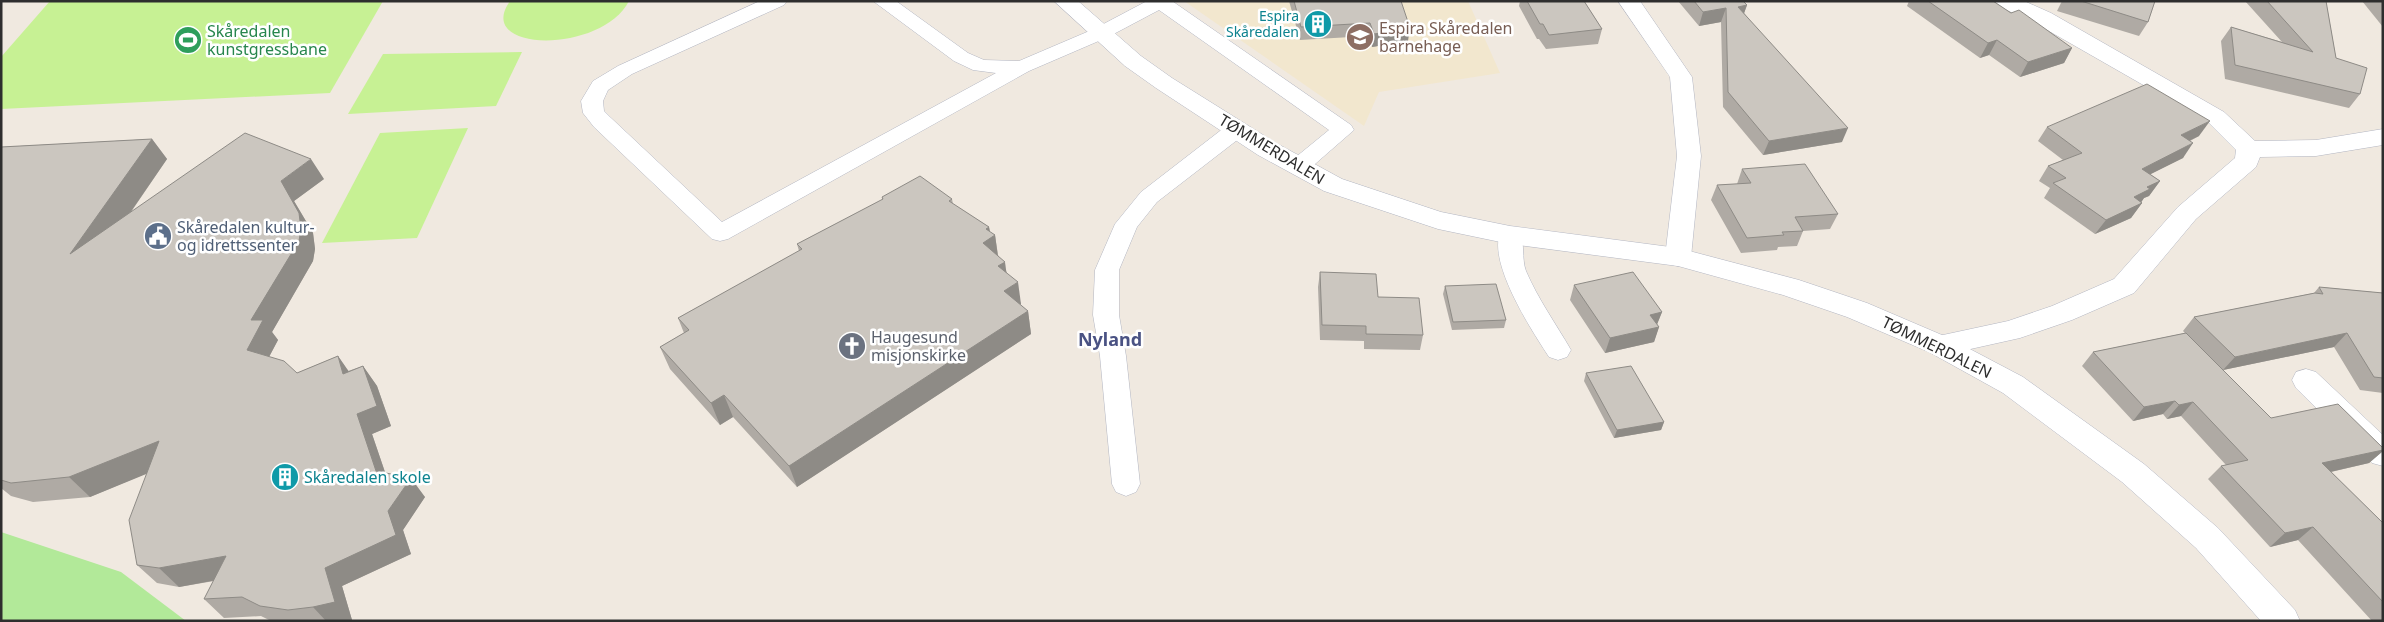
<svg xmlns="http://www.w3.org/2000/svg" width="2384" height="622" font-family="'Noto Sans',sans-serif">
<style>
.education{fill:#f2e7ce}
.green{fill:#b2e999}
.pitch{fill:#c7f194}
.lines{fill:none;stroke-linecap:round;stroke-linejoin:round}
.service-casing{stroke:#b3b6c2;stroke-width:1}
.minor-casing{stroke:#b3b6c2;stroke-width:1}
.tertiary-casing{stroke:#b3b6c2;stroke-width:1}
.service{fill:#fff;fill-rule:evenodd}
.minor{fill:#fff;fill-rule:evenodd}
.tertiary{fill:#fff;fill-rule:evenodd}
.wall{fill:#afaaa4}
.shaded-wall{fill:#8e8b86}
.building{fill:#cbc6bf;stroke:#8e8b86}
.labels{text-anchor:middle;stroke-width:5;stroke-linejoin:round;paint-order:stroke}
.far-culture-label{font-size:14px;fill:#0d838f;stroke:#fff;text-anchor:end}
.education-label{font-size:16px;fill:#785e54;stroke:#fff;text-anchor:start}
.leisure-label{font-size:16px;fill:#27864d;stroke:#fff;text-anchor:start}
.street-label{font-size:16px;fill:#2e2e2e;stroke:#fff}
.service-label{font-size:16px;fill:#4e5e75;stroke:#fff;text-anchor:start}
.worship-label{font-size:16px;fill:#5b616d;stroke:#fff;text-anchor:start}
.culture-label{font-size:16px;fill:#0d838f;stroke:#fff;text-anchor:start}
.neighbourhood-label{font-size:18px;font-weight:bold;fill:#4a5283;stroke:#fff}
</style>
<rect width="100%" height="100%" fill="#f0e9e0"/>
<!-- education -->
<path class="education" d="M1184,1h284l32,72 -121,19 -15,34z"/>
<!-- green -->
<path class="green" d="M1,532l120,40 65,49h-185z"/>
<!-- pitch -->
<g class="pitch">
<path d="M50,1h333l-53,92 -329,16v-52z"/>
<path d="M510,1h119c-27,53 -156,52 -119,0z"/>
<path d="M522,52l-26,54 -148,8 35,-60z"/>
<path d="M468,128l-51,110 -95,5 58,-110z"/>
</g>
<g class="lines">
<defs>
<g id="service">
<path d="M760,1h27l-3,4 -152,69 -24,16 -5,11 1,10 6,6 112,105 274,-149 -23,-3 -19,-9 -81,-60h23l72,52 16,7 35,1 75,-32 53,-28h25l179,124 3,5 -47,41 -8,2 -8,-2 -3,-5 3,-5 38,-31 -170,-120 -51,27 -79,34 -301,168 -8,2 -8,-2 -118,-112 -11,-14 -2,-12 12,-20 25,-15z"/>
<path d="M1237,122l8,2 3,5 -3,5 -88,68 -20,25 -18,43v45l7,41 14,128 -4,8 -10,4 -10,-4 -4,-8 -12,-128 -7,-41 2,-45 20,-46 26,-32 88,-68z"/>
<path d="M1510,227l8,2c8,13 3,29 8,42 12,28 30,53 45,79l-4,7 -9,3 -9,-3c-17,-26 -65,-99 -47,-128z"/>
</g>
<g id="minor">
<path d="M1618,1h22l52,76 9,79 -10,101 -4,7 -9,2 -9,-2 -4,-7 12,-101 -7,-79z"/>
<path d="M1995,1h29l27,12 173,99 31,29 61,-1 67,-11v16l-67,11 -56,1 -4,10 -60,52 -62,74 -62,27 -52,18 -81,18 -10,-4 -4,-7 4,-7 79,-17 44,-15 62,-27 64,-72 57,-49 1,-8 -28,-28 -173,-99 -37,-17z"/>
<path d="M2306,369l10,3 67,63v31l-11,-3 -76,-75 -4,-8 4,-8z"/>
</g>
<path id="tertiary" d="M1054,1h24l63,55 31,22 104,65 66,36 99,33 69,14 168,22 121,32 68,23 82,35 74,39 121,87 74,64 77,82 5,11h-39l-65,-73 -74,-66 -119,-89 -74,-41 -82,-35 -64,-22 -105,-29 -168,-22 -72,-15 -114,-38 -66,-36 -102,-67 -31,-22z"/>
</defs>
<!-- service casing -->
<use href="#service" class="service-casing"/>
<!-- minor casing -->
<use href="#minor" class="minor-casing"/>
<!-- tertiary casing -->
<use href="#tertiary" class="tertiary-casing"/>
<!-- service -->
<use href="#service" class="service"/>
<!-- minor -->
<use href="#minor" class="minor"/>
<!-- tertiary -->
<use href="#tertiary" class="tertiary"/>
</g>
<!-- wall -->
<g class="wall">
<path d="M1289,1h112l7,40 -36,6 -4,-11 -68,4z"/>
<path d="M1520,1h64l18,28 -4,15 -52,5 -7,-10h-2l-18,-33z"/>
<path d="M1678,1h65l4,4 -3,8 98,129 -79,13 -40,-48 -2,-85 -22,4z"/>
<path d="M1909,1h84l18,12 61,35 -8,15 -44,14 -31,-22 -9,3 -73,-52z"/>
<path d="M2062,1h93l-7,21 -9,14 -82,-25z"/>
<path d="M2245,1h81l10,57 24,36 -11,14 -124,-29 -4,-38 10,-14 51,15z"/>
<path d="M2362,1h21v26z"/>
<path d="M2047,127l152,9 -9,5 -7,17 -33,16 10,7 -11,15 -5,2 -3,4 1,1 -11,15 -36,16 -51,-36 6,-10 -11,-7 9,-15 15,-6 -25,-19z"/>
<path d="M152,139l15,20 -36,53 193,-33 -30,22 19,32 2,16 -2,12 -41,71 6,8 -9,17 28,16 41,-17 10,15 15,-5 14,20 14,40 -19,8 13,38 40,25 -22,33 8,24 -69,32 10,34 -81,1 -10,-5 -37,2 -20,-19 10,-18 -35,6 -22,-4 -20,-18 10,-92 -57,24 -57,5 -22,-6 -10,-8v-341z"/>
<path d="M1742,169l96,45 -8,15 -27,2 -6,15 -19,1 -1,3 -36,3 -30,-53 6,-15 20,-1z"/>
<path d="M882,197l70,2 1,5 36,23 1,5 5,3 3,20 9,18 14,31 -1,1 8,6 3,23 -234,153 -64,-70 -13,8 -50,-56 -10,-22 24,-14 -6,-15 121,-67 -2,-7 85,-44z"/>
<path d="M1320,272l58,25 45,38 -3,15 -56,-1v-8l-44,-1 -2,-53z"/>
<path d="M1574,285l88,27 -5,12 2,3 -5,15 -49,11 -35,-53z"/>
<path d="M1445,286l61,34 -2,8 -52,2 -9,-36z"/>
<path d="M2319,287l64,6v100l-23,-3 -26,-43 -111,23 48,48 112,30v3l-14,12 -38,9 52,51v98h-11l-74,-81 -28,7 -62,-68 13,-13 5,-1 -45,-49 -14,3 -4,-5 -30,7 -51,-55 11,-14 92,-19 -2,-2 11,-14 120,-24z"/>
<path d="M1586,373l78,49 -3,8 -47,8 -30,-57z"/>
</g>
<!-- shaded-wall -->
<g class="shaded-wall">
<path d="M1747,5l-5,14 -4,-12z"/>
<path d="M1726,8l-5,14 -22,4 4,-14z"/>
<path d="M1410,28l-2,13 -36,6 2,-13z"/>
<path d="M1997,40l-8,15 -9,3 8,-15z"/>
<path d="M2072,48l-8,15 -44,14 8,-15z"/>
<path d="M2210,121l-11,15 -29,14 11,-15z"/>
<path d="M1848,128l-6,14 -79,13 6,-14z"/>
<path d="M152,139l15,20 -79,115 -18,-20z"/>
<path d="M2193,143l-10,15 -52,26 11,-15z"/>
<path d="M311,159l13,20 -30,22 19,32 2,16 -2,12 -41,71 6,8 -16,30 -15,-20 4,-30 30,-139z"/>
<path d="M2160,181l-11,15 -5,2 -4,6 2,-1 -11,15 -36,16 11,-14 41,-33z"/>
<path d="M989,227l2,11 4,-3 3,22 -15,-14 3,-14z"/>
<path d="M1005,262l3,22 -10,-18z"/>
<path d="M1018,282l3,22 -14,9 -3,-22z"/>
<path d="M1028,311l3,23 -234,153 -8,-21z"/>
<path d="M1662,312l-6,15 -6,-12z"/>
<path d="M1659,327l-5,15 -49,11 5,-15z"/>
<path d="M2347,333l-13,14 -111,23 12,-13z"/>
<path d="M338,356l14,20 -9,-2z"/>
<path d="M363,366l14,20 14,40 -19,8 19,56 -15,-19 -19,-57z"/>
<path d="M724,395l9,22 -13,8 -9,-22z"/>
<path d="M2175,401l-12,13 -30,7 11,-14z"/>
<path d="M2193,402l-12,14 -14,3 12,-14z"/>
<path d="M1664,422l-3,8 -47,8 3,-8z"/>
<path d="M159,441l19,20 -88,36 -21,-20z"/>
<path d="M2383,450v1l-14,12 -61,14 14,-14z"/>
<path d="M411,478l14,19 -22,33 8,24 -69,32 10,34 -26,1 -13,-14 12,-39 63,-57z"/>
<path d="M2313,527l-15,13 -28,7 15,-14z"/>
<path d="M226,556l18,19 -65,12 -20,-19z"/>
</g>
<!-- building -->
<g class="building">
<path d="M1294,1h107l9,27 -36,6 -4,-11 -69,4z"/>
<path d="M1527,1h57l18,28 -53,6 -6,-11h-3z"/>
<path d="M1694,1h49l4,4 -9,2 110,121 -79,13 -41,-49 -2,-84 -23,4z"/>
<path d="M1928,1h65l18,12 8,-3 53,38 -44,14 -31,-22 -9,3z"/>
<path d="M2081,1h74l-7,21z"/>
<path d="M2267,1h59l10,57 31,10 -7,26 -125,-29 -4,-38 82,25z"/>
<path d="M2147,84l63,37 -29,14 12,8 -51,26 18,12 -13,6 3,2 -16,8 8,6 -36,17 -53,-37 13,-5 -18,-12 34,-13 -35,-26z"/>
<path d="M245,133l66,26 -30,22 18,32 2,16 -2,12 -48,79h12l-16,30 37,11 13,12 41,-17 5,18 20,-8 14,40 -20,8 19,57 35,7 -23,33 8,24 -71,33 10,34 -22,5 -25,3 -28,-4 -18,-9 -38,2 22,-43 -67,12 -22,-3 -8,-45 30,-79 -90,36 -58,6 -10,-3v-333l151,-8 -82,115z"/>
<path d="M1805,164l33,50 -43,3 8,14 -21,1 2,3 -37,3 -30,-53 34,-2 -9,-14z"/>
<path d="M920,176l32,23 -3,2 40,26 -3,2 9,6 -12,8 22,19 -7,4 20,16 -14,9 24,20 -239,155 -65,-71 -13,8 -51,-56 29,-17 -11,-12 124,-69 -5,-5 86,-45 -1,-2z"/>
<path d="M1320,272l56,2 2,23 41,1 4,37 -57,-1v-8l-44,-1z"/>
<path d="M1633,272l29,40 -12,3 9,12 -49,11 -36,-53z"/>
<path d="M1496,284l10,36 -53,2 -8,-36z"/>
<path d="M2319,287l64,6v85l-9,-1 -27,-44 -112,24 -41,-40 121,-24 8,1z"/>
<path d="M2186,333l85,85 67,-14 45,44v2l-61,13 61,60v79l-70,-75 -28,6 -64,-67 27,-6 -55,-58 -14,3 -4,-4 -31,6 -51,-55z"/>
<path d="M1631,366l33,56 -47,8 -31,-57z"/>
</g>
<!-- icons -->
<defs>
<symbol id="building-disc" viewBox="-11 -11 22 22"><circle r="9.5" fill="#0f9aa8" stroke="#fff"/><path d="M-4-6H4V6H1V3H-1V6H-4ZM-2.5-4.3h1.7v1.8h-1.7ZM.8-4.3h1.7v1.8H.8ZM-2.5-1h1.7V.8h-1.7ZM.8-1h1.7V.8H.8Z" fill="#fff"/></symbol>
<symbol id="school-disc" viewBox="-11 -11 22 22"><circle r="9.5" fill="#8d6e63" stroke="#fff"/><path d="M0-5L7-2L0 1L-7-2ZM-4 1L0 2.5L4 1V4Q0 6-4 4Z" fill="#fff"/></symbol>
<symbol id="stadium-disc" viewBox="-11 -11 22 22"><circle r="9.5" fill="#2e9e5b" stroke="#fff"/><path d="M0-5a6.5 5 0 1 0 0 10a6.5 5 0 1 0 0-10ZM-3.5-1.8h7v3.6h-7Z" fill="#fff"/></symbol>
<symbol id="civic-disc" viewBox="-11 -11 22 22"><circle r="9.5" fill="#5c6f8a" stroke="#fff"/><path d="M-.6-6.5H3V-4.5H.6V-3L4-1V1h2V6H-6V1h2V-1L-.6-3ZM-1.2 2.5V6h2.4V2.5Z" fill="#fff"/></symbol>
<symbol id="church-disc" viewBox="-11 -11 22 22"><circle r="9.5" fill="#6b7280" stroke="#fff"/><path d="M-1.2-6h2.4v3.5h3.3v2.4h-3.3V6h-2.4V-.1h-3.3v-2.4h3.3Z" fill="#fff"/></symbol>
</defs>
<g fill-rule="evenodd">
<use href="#building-disc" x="1302" y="8" width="32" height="32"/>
<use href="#school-disc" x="1344" y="21" width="32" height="32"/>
<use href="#stadium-disc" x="172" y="24" width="32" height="32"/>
<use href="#civic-disc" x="142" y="220" width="32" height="32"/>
<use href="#church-disc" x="836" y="330" width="32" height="32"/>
<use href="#building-disc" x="269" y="461" width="32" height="32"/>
</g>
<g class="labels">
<!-- far-culture labels -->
<g class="far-culture-label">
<text x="1299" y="21">Espira<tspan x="1299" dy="16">Skåredalen</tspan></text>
</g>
<!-- education labels -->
<g class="education-label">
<text x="1379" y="34">Espira Skåredalen<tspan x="1379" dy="18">barnehage</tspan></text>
</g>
<!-- leisure labels -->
<g class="leisure-label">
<text x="207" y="37">Skåredalen<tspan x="207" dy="18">kunstgressbane</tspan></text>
</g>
<!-- street labels -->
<g class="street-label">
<text transform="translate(1272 149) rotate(31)" y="6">TØMMERDALEN</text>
<text transform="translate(1937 347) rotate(26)" y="6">TØMMERDALEN</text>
</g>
<!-- service labels -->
<g class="service-label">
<text x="177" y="233">Skåredalen kultur-<tspan x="177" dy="18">og idrettssenter</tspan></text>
</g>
<!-- worship labels -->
<g class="worship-label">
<text x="871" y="343">Haugesund<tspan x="871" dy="18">misjonskirke</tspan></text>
</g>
<!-- culture labels -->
<g class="culture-label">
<text x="304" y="483">Skåredalen skole</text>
</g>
<!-- neighbourhood labels -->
<g class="neighbourhood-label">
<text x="1110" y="346">Nyland</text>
</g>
</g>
<!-- border -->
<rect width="2384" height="622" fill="none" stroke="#2e2e2e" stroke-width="5"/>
</svg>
